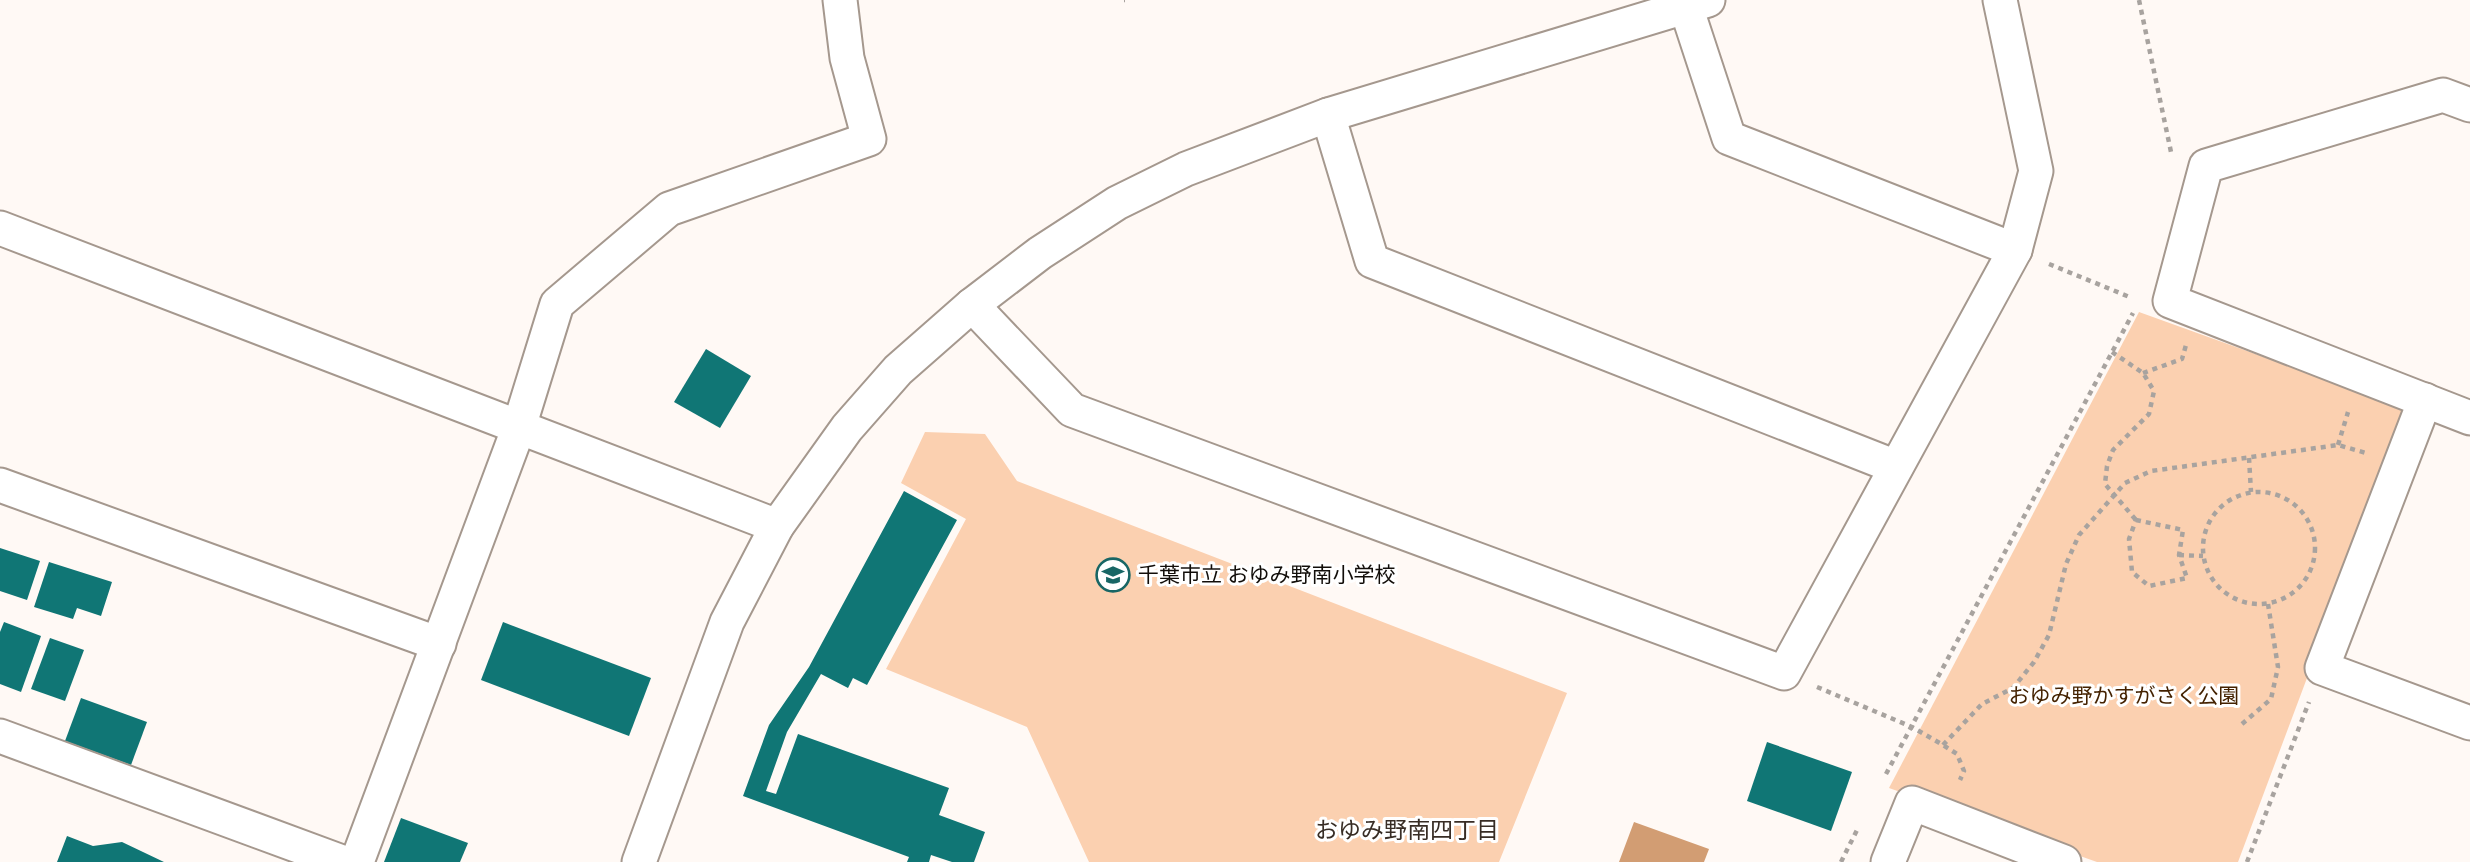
<svg xmlns="http://www.w3.org/2000/svg" width="2470" height="862" font-family="'Space Grotesk','Noto Sans JP',sans-serif">
<style>
.green{fill:#fbd0b0}
.water{fill:#d29d73}
.building{fill:#107675}
.lines{fill:none;stroke-linecap:round;stroke-linejoin:round}
.minor-casing{stroke:#a5988e;stroke-width:37}
.path{stroke:#a8a39f;stroke-width:4.5;stroke-dasharray:5 5;stroke-linecap:butt}
.minor{stroke:#fff;stroke-width:33}
.labels{text-anchor:middle;stroke-width:6;stroke-linejoin:round;paint-order:stroke}
.poi-label{font-size:21px;fill:#110d09;stroke:#fff;text-anchor:start}
.park-label{font-size:21px;fill:#442201;stroke:#fff}
.neighbourhood-label{font-size:23px;fill:#382d25;stroke:#fff}
</style>
<rect width="100%" height="100%" fill="#fff9f5"/>
<!-- green -->
<g class="green">
<path d="M2139,312l269,97 -170,453h-141l-208,-74z"/>
<path d="M925,432l60,2 32,47 550,212 -68,169h-410l-62,-135 -141,-58 80,-150 -65,-36z"/>
</g>
<!-- water -->
<path class="water" d="M1634,822l75,27 -5,13h-85z"/>
<!-- building -->
<g class="building">
<path d="M706,349l45,27 -31,52 -46,-26z"/>
<path d="M904,491l53,29 -90,165 -14,-7 -5,10 -27,-14 -34,58 -21,59 10,3 22,-60 151,54 -10,27 46,17 -11,30h-22l-21,-7 -2,7h-22l2,-5 -166,-61 26,-71 40,-58z"/>
<path d="M0,548l40,13 -13,39 -27,-9z"/>
<path d="M49,562l63,20 -11,34 -24,-8 -4,11 -39,-12z"/>
<path d="M4,622l37,14 -20,56 -21,-8v-52z"/>
<path d="M503,622l148,56 -22,58 -148,-56z"/>
<path d="M50,638l34,12 -19,51 -34,-12z"/>
<path d="M81,698l66,24 -16,43 -66,-24z"/>
<path d="M1767,742l85,30 -21,59 -84,-30z"/>
<path d="M401,818l67,25 -8,19h-76z"/>
<path d="M67,836l26,10 29,-4 42,20h-107z"/>
</g>
<g class="lines">
<defs>
<g id="minor">
<path d="M1686,7l43,131 286,112"/>
<path d="M2470,105l-27,-10 -237,71 -36,135 300,117"/>
<path d="M1328,115l44,146 524,206"/>
<path d="M0,228l777,298"/>
<path d="M972,305l100,105 712,263 231,-423 21,-79 -36,-171"/>
<path d="M2425,400l-103,268 148,55"/>
<path d="M0,485l439,159"/>
<path d="M0,736l342,126"/>
<path d="M357,862l162,-435 38,-123 112,-95 200,-70 -22,-81 -7,-58"/>
<path d="M639,862l88,-240 50,-96 70,-98 51,-58 74,-65 68,-52 77,-50 69,-34 142,-54 380,-115"/>
<path d="M1888,862l24,-59 152,59"/>
</g>
</defs>
<!-- minor casing -->
<use href="#minor" class="minor-casing"/>
<!-- path -->
<g class="path">
<path d="M1124,0h1"/>
<path d="M2139,0l32,152"/>
<path d="M2049,264l83,34"/>
<path d="M2112,352l31,21 11,18 -5,23 -36,36 -6,16 -2,18 31,36"/>
<path d="M2143,373l39,-14 4,-14"/>
<path d="M2338,445l10,-33"/>
<path d="M2249,458l2,34"/>
<circle cx="2259" cy="548" r="56"/>
<path d="M2136,520l47,10 -4,25 8,23 -38,8 -17,-14 -3,-33z"/>
<path d="M2179,555l24,1"/>
<path d="M1817,687l95,40 31,18 14,9 7,17 -4,9"/>
<path d="M2242,724l29,-25 7,-32 -10,-63"/>
<path d="M1943,745l39,-41 31,-16 21,-26 15,-27 17,-71 13,-29 46,-52 26,-12 187,-26 28,8"/>
<path d="M1886,774l247,-461"/>
<path d="M1841,862l17,-34"/>
<path d="M2247,862l62,-160"/>
</g>
<!-- minor -->
<use href="#minor" class="minor"/>
</g>
<!-- icons -->
<defs>
<symbol id="school-ring" viewBox="-11 -11 22 22"><circle r="9.5" fill="#fff" stroke="#186665" stroke-width="1.5"/><path d="M0-5L7-2L0 1L-7-2ZM-4 1L0 2.5L4 1V4Q0 6-4 4Z" fill="#186665"/></symbol>
</defs>
<g fill-rule="evenodd">
<use href="#school-ring" x="1094" y="556" width="38" height="38"/>
</g>
<g class="labels">
<!-- poi labels -->
<g class="poi-label">
<text x="1138" y="582">千葉市立 おゆみ野南小学校</text>
</g>
<!-- park labels -->
<g class="park-label">
<text x="2124" y="703">おゆみ野かすがさく公園</text>
</g>
<!-- neighbourhood labels -->
<g class="neighbourhood-label">
<text x="1407" y="838">おゆみ野南四丁目</text>
</g>
</g>
</svg>
